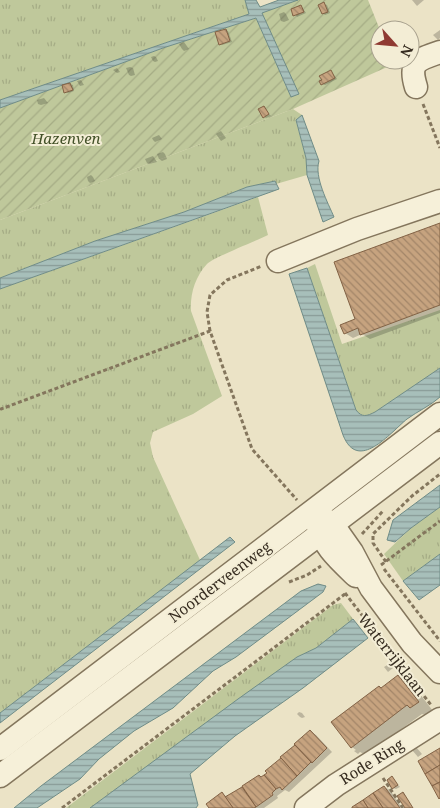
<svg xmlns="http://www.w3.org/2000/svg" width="440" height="808" font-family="'Noto Serif',serif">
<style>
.grass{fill:url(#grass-tufts)}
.garden{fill:url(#garden-furrows)}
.water{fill:url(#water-rules);stroke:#6f8c87}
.shadow{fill:#0003}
.building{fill:url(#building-back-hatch);stroke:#826245}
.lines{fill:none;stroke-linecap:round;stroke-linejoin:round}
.minor-casing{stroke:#84765d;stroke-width:25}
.path{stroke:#84765d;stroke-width:3;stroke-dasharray:4 2.5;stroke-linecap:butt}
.minor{stroke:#f6f0d9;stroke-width:22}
.labels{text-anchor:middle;stroke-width:4;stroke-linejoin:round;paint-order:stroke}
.park-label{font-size:15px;font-style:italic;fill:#435128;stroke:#f3edd5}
.street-label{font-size:15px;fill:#362c20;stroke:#f3edd5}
</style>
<defs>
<pattern id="grass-tufts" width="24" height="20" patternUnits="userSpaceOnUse" patternTransform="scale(1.25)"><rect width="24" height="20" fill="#bfc89b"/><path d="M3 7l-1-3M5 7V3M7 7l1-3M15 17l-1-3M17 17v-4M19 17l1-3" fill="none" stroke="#a5ac85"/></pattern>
<pattern id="garden-furrows" width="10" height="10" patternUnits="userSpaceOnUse" patternTransform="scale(1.25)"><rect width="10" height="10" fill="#bfc89b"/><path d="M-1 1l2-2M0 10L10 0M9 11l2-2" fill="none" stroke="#a5ac85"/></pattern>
<pattern id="water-rules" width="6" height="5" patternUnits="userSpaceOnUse" patternTransform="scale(1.25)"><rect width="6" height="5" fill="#a7bfba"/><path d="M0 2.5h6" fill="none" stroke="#899b97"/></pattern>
<pattern id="building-back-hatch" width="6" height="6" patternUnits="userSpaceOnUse" patternTransform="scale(1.25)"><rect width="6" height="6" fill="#c6a37f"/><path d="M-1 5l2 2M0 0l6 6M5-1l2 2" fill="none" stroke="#a28568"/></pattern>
</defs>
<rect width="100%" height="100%" fill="#ebe3c6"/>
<!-- grass -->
<g class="grass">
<path d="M0,0h245l4,14 -249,86z"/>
<path d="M293,109l9,6 -6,6 10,37 1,17 -31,9 -1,-3 -28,6 -63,25 -89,29 -95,37v-58z"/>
<path d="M258,197l10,38c-12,6 -54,22 -61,29 -12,13 -17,30 -16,47l31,85 -29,18 -40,18 -3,11 3,14 47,103 -200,153v-424z"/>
<path d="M315,264l27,80 98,-34v58l-65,44c-8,4 -13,6 -19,-2l-49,-142z"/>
<path d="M440,507v47l-37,27 -19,-27 27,-26z"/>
<path d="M341,603l12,16 -37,29 -19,9 -207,151h-24l267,-203z"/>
</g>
<!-- garden -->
<path class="garden" d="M298,0h70l12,30v30h12l2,4 -101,45 -293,111v-112l163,-60 93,-30 35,79 7,-3 -36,-81z"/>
<!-- water -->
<g class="water">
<path d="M245,0h11l4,7 19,-7h19l-36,13 37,81 -8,3 -35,-79 -93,30 -163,60v-8l249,-86z"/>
<path d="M302,115l17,46c-5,16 9,42 15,56l-11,5 -16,-47 -1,-17 -10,-38z"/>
<path d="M275,181l4,8 -279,100v-11l95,-37 89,-29 63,-25z"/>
<path d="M307,268l49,142c6,8 11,6 19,2l65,-44v29c-10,9 -22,14 -33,22 -17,14 -49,54 -64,16l-54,-161z"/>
<path d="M440,485v22l-29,21 -16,14 -8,-2 6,-20z"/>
<path d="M230,537l5,5 -235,181v-10z"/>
<path d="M440,554v31l-21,15 -16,-19z"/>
<path d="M318,584l8,2 -3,6 -87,65 -23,14 -40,37 -39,23 -35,28 -19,20 -43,29h-23l27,-22 260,-195z"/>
<path d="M353,619l15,19 -65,50 -68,48 -45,38 8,31 -2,3h-106l148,-109 59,-42 19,-9z"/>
</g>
<!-- shadow -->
<g class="shadow">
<path d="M412,0h12l-7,6z"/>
<path d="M324,4l3,1 3,8 -5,2 -2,-2z"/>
<path d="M301,6l5,7 -9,4 -5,-7z"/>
<path d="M284,12l2,2 3,6 -5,2 -3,-1 -2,-7z"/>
<path d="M226,30l2,1 4,11 -10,3 -2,-1z"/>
<path d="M440,30v8l-2,2 -5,-5z"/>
<path d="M184,42l5,7 -5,2 -2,-2 -3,-5z"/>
<path d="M380,46v9l-3,-8z"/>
<path d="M154,56l2,1 2,4 -3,1 -2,-1 -2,-4z"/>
<path d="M130,67l3,1 2,7 -4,1 -2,-1 -3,-7z"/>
<path d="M117,68l3,4 -3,1 -4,-3z"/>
<path d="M331,71l6,8 -12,6 -3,-1z"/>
<path d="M81,80l3,5 -4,1 -3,-5z"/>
<path d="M70,84l3,1 1,6 -6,2 -3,-1z"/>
<path d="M44,98l4,5 -7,2 -3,-1 -1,-4z"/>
<path d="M264,108l7,8 -5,2 -2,-1z"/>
<path d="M221,131l5,7 -5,3 -5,-7z"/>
<path d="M159,135l3,4 -7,3 -2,-2 -1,-2z"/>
<path d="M163,152l2,2 2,5 -5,2 -3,-2 -2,-5z"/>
<path d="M153,156l4,6 -8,2 -2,-1 -2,-4z"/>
<path d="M91,175l2,2 2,4 -5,2 -2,-2 -1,-4z"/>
<path d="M440,224v89l-70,26 -8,-5 -9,4 -8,-5z"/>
<path d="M389,664l4,4 -5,4 -4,-5z"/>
<path d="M398,676l15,9 20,26 -8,4 -3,-1 -56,41 -6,-3 -2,2 -4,-3 2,-1 -4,-3 30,-58z"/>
<path d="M299,712l3,1 3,4 -3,1 -2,-1 -3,-3z"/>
<path d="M311,732l5,3 16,17 -43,40 -4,-2 -8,6 1,2 -14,10h-54l12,-14 6,3 25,-17 9,-2z"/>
<path d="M416,747l6,7 -4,3 -6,-7z"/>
<path d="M392,778l8,9 -4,2 -3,-1z"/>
<path d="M384,787l6,3 12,18h-48z"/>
</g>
<!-- building -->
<g class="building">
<path d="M324,2l4,10 -6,2 -4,-9z"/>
<path d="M301,5l3,7 -11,4 -2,-7z"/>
<path d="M226,29l4,12 -11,4 -4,-13z"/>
<path d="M331,70l4,8 -14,7 -2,-4 3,-1 -3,-4z"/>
<path d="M70,83l3,7 -9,3 -2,-8z"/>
<path d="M264,106l5,8 -6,4 -5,-9z"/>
<path d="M440,223v82l-80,30 -2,-7 -14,6 -4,-9 15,-6 -21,-57z"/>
<path d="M398,675l21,27 -9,6 -3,-3 -56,43 -20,-26 48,-36 2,2z"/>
<path d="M310,730l17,18 -15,15 -18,-19z"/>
<path d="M295,745l16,17 -14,14 -17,-19z"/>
<path d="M440,748v17l-15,9 -7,-13z"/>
<path d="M281,758l16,18 -15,14 -2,-3 -4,2 -12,-14 3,-2 -2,-2z"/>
<path d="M440,765v17l-8,4 -7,-12z"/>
<path d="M259,775l2,2 3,-2 12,14 -4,4 1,2 -17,12 -14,-21z"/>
<path d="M392,776l6,9 -6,4 -5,-9z"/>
<path d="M440,782v16l-1,1 -7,-13z"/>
<path d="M384,786l16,22h-17l-10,-15z"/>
<path d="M242,787l14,20 -2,1h-21l-8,-11z"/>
<path d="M222,792l11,16h-24l-3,-4z"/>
<path d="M403,792l10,16h-8l-8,-12z"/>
<path d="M373,793l10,15h-15l-5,-8z"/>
<path d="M363,800l5,8h-16v-1z"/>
</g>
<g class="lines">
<defs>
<g id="minor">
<path d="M416,87c-8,-26 2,-27 24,-35"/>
<path d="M278,261l79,-32 83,-28"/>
<path d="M321,516l12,9 19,27 19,36 41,55 28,29"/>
<path d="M316,520c6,25 22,39 40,56"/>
<path d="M0,749l440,-335"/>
<path d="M0,776l440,-333"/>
<path d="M306,808l30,-23 104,-66"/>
</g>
</defs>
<!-- minor casing -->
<use href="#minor" class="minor-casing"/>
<!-- path -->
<g class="path">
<path d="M423,104l17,44"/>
<path d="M210,331l-3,-19 3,-17 17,-15 35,-14"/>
<path d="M0,408l1,1 209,-78 42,118 45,51"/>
<path d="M362,534l21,-23"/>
<path d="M386,562l-13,-19v-9l39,-38 28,-22"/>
<path d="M381,565l59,-44"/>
<path d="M384,569l56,72"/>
<path d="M289,582l18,-7 14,-9"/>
<path d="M345,593l86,112"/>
<path d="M383,778l20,30"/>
<path d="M62,808l283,-214"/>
</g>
<!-- minor -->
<use href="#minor" class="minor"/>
</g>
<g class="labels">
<!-- park labels -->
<g class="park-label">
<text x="66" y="144">Hazenven</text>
</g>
<!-- street labels -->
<g class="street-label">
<text transform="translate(220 582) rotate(-37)" y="5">Noorderveenweg</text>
<text transform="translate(392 655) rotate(52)" y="5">Waterrijklaan</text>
<text transform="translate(372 762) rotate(-32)" y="5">Rode Ring</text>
</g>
</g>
<!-- north arrow -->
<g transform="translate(395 45) rotate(117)"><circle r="24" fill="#f3edd5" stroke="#a7a08d"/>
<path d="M0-4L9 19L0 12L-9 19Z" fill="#8f3a32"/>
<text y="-8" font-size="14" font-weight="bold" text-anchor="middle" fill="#362c20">N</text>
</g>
</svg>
